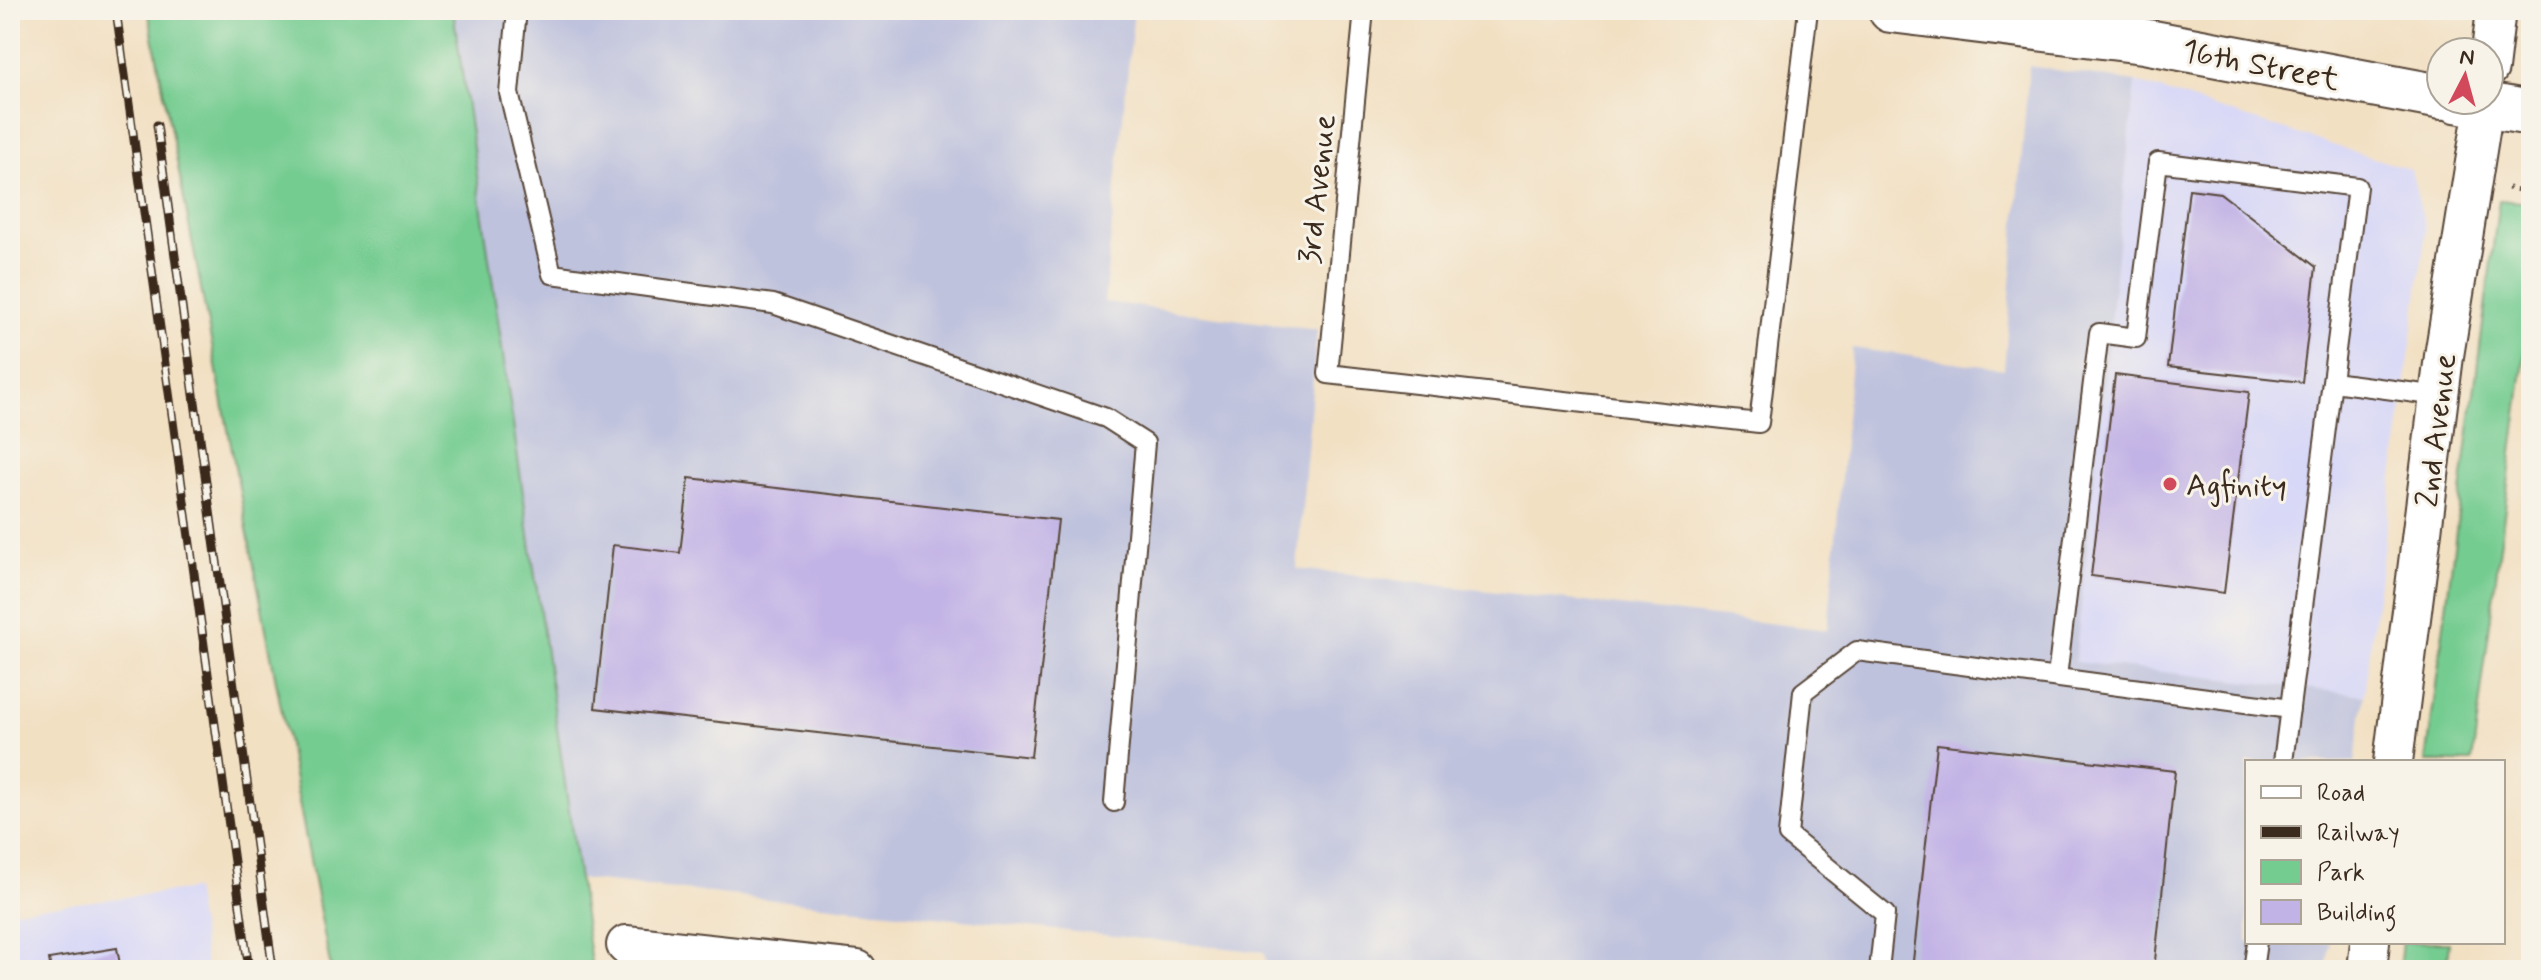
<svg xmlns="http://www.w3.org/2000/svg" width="2541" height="980" font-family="Mynerve,sans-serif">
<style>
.built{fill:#d7d7f8}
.industrial{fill:#bfc2dd}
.green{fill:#75cc91;stroke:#587b58;stroke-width:2}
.building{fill:#c2b3e6}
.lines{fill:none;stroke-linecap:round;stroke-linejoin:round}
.lane-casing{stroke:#564537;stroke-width:22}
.street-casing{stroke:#564537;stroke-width:42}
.secondary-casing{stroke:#564537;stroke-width:48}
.path{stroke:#564537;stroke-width:5;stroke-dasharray:2 6;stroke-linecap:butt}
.lane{stroke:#fff;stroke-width:18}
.street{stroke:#fff;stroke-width:38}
.secondary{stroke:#fff;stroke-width:44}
.rail-casing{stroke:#3b2a1e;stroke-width:9}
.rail{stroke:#f7f3e8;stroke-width:6;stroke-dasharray:18;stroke-linecap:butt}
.poi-dot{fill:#d1495b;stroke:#f7f3e8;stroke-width:3}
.labels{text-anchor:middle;stroke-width:6;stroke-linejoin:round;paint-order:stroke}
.street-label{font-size:32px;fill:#3b2a1e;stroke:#f7f3e8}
.poi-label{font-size:32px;fill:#3b2a1e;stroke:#f7f3e8;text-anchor:start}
</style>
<rect width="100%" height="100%" fill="#f7f3e8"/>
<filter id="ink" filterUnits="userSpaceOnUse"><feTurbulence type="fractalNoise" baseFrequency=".0125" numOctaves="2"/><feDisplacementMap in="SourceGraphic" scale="16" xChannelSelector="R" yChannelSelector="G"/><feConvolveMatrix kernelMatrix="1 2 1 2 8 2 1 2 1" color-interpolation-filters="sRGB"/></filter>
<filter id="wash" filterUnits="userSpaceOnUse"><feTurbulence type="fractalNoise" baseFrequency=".006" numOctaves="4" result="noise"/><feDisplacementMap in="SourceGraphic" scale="32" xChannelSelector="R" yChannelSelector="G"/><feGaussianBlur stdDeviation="1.8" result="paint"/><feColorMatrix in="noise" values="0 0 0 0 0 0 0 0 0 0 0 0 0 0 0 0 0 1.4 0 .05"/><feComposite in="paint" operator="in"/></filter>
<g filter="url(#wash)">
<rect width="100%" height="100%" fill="#f2e0c3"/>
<!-- built -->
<g class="built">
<path d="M2135,82l276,88 15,60 -62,465 -289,-32z"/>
<path d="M194,889l13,81h-197v-59z"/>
</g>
<!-- industrial -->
<path class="industrial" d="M453,10h681l-30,292 213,28 -20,239 531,61 24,-282 152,21 25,-303 106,16 -60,580 289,33 -9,67h-108v180h83l-4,28h-1059l-3,-18 -685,-73z"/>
<!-- green -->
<g class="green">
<path d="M148,10h305l139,960h-261z"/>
<path d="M2499,200l32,3v104l-59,455h-46z"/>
<path d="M2402,942h47l-3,28h-47z"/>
</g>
<g id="blocks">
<!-- building -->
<g class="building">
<path d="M2189,189l31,4 96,74 -14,115 -134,-15z"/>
<path d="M2115,375l134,17 -25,201 -133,-17z"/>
<path d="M689,478l369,42 -27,237 -436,-49 18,-163 67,8z"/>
<path d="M1937,744l238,27 -21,199h-242z"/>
<path d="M117,948l4,22h-70l-2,-11z"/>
</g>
</g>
</g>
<g filter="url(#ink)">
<use href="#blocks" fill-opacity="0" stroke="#564537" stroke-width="2"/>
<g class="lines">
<defs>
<g id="lane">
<path d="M517,10l-8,83 43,181 221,30 333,114 39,25 -31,359"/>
<path d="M1364,10l-36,364 431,49 49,-413"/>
<path d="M2333,382l106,14"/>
<path d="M2057,677l42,-344 37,5 22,-176 199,25 -74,575"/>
<path d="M1879,970l6,-56 -97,-79 15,-143 54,-41 433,58"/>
<path d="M2253,970l4,-28"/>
</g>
<g id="street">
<path d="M2489,68l7,-58"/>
<path d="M2393,762l51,-406 41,-256"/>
<path d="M626,945l231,25"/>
<path d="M2367,970l3,-28"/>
</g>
<g id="secondary">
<path d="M1891,10l252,31 298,56"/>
<path d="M2456,100l75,13"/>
</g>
</defs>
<!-- lane casing -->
<use href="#lane" class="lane-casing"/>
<!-- street casing -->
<use href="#street" class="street-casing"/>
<!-- secondary casing -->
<use href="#secondary" class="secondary-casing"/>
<!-- path -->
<path class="path" d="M2508,188l23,4"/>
<!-- lane -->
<use href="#lane" class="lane"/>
<!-- street -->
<use href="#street" class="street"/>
<!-- secondary -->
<use href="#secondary" class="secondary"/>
<defs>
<g id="rail">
<path d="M116,10l133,960"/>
<path d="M157,125l116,845"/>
</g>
</defs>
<!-- rail casing -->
<use href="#rail" class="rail-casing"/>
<!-- rail -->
<use href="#rail" class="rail"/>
</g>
</g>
<!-- markers -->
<circle class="poi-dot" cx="2170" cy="484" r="8"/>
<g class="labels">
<!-- street labels -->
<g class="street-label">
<text transform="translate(2261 64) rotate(11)" y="11">16th Street</text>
<text transform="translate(1316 189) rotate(-84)" y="11">3rd Avenue</text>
<text transform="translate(2435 430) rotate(-83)" y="11">2nd Avenue</text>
</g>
<!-- poi labels -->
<g class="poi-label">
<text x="2186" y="495">Agfinity</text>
</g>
</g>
<!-- margin -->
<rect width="2541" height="980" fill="none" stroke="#f7f3e8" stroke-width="40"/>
<!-- legend -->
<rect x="2245" y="760" width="260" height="184" fill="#f7f3e8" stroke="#aca397" stroke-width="2"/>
<rect x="2261" y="786" width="40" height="12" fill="#ffffff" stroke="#aca397" stroke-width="2"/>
<text x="2317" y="800" font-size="24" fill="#3b2a1e">Road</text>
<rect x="2261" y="826" width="40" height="12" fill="#3b2a1e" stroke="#aca397" stroke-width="2"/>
<text x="2317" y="840" font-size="24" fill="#3b2a1e">Railway</text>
<rect x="2261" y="860" width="40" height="24" fill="#75cc91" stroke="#aca397" stroke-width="2"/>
<text x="2317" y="880" font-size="24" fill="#3b2a1e">Park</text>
<rect x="2261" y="900" width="40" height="24" fill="#c2b3e6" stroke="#aca397" stroke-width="2"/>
<text x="2317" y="920" font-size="24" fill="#3b2a1e">Building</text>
<!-- north arrow -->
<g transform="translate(2465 76) rotate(6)"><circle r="38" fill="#f7f3e8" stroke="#aca397" stroke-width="2"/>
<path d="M0-6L14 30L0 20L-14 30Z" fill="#d1495b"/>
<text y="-12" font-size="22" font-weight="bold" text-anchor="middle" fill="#3b2a1e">N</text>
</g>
</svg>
